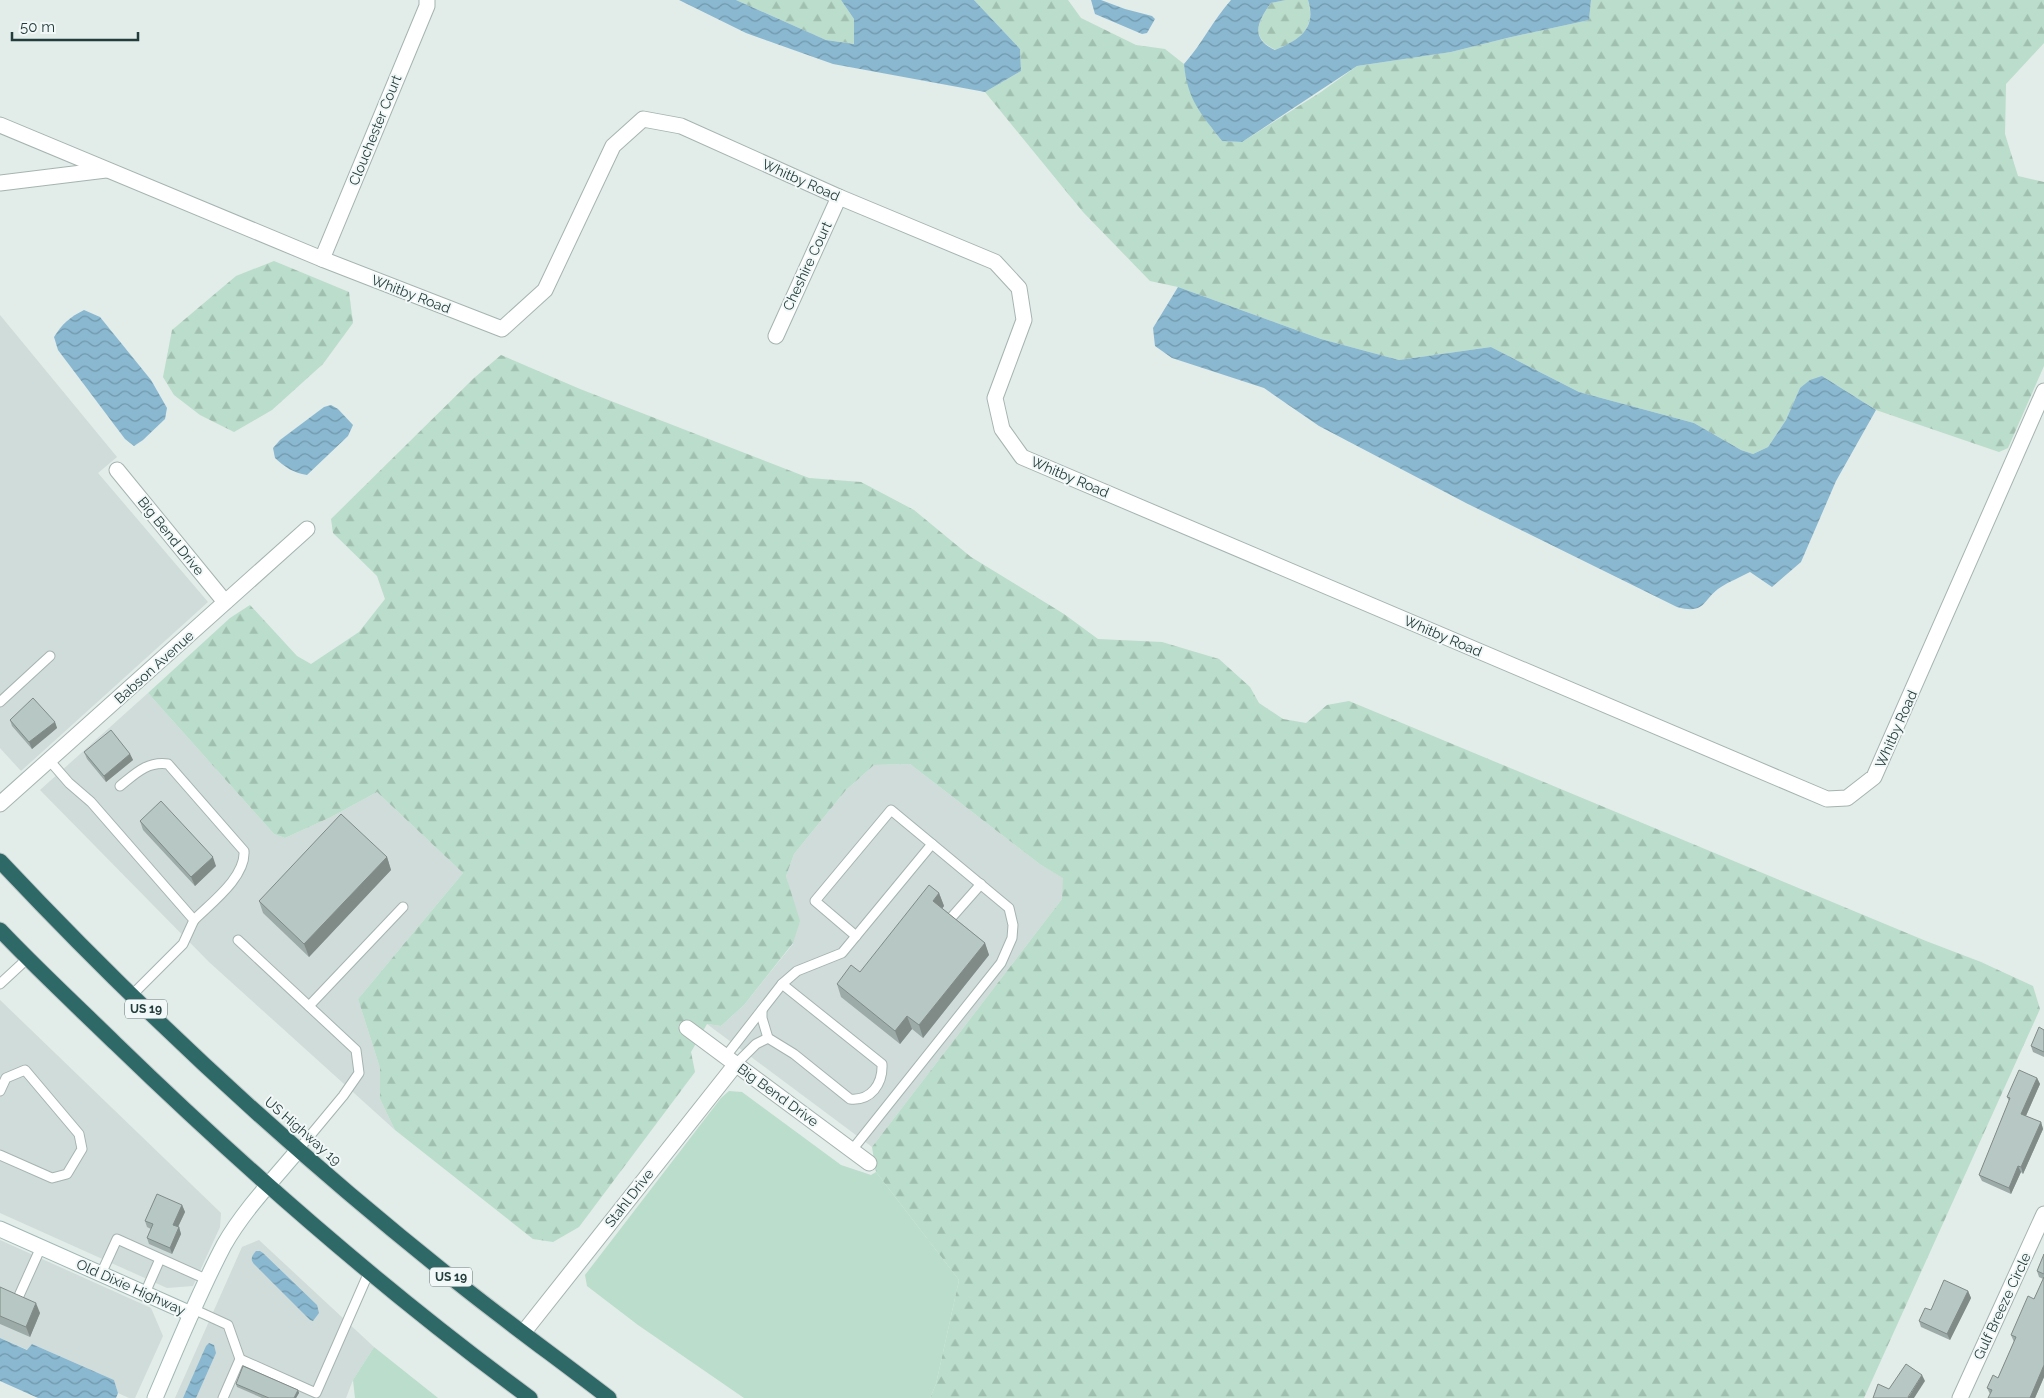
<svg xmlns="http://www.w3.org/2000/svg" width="2044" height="1398" font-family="Raleway,sans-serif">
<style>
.built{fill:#d0dcd9}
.grass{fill:#bbddcb}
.forest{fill:url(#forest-firs)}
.water{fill:url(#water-waves);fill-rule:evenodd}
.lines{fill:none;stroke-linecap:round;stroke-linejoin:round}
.lane-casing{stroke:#a5b4b1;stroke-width:11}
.street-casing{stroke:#a5b4b1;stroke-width:17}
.secondary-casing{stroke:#a0b8b4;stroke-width:17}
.highway-casing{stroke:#c1c9c8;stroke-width:17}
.lane{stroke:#fff;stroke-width:9}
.street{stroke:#fff;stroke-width:15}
.secondary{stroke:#fff;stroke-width:15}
.highway{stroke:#2e6968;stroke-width:15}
.wall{fill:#9daba8}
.shaded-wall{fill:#808b88}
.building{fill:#b7c7c3;stroke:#808b88}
.labels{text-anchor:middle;stroke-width:4;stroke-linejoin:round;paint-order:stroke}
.shield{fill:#f2f8f7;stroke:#607573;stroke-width:1}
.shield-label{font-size:12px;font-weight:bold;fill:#223d3b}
.street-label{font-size:14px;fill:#223d3b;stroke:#f2f8f7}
</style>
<defs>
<pattern id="forest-firs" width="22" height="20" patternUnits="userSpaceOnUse" patternTransform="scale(1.25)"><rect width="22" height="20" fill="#bbddcb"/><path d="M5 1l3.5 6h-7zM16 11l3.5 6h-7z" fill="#a0bfaf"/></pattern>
<pattern id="water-waves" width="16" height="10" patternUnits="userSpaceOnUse" patternTransform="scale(1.25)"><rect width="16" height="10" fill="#8ab8d0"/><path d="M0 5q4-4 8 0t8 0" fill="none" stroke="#7097aa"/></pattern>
</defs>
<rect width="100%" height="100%" fill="#e2ece9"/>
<!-- built -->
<g class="built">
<path d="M0,315l117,142 -19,16 110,129 -187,169 -21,-23z"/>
<path d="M148,693l126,141 11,4 46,-21 46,-25 86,81 -105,126 22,69v31l15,31 -186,-168 -169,-172z"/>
<path d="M910,764l131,101 23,13 -2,21 -190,248 -165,-123 14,2 23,-21 49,-61 -2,-49 -5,-19 8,-22 52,-64 28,-25z"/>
<path d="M0,1000l221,213 -1,14 -27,59 -26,2 -167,-75z"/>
<path d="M0,1240l151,68 12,28 -28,62h-6l-11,-5 -4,-13 -82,-36 -4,6 -28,-12z"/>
<path d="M259,1240l115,107 -21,33 -7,18h-171l67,-151z"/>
</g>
<!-- grass -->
<g class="grass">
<path d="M729,1091l13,1 99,73 30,10 5,-3 83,108 -23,104 -6,14h-186l-106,-73 -51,-39 -2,-11 136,-177z"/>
<path d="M374,1347l64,51h-83l-2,-18z"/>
</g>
<!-- forest -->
<g class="forest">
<path d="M736,0h105l13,19 1,25 -29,-4z"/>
<path d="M974,0h94l13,18 55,27 29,4 19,15c3,29 20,55 38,77l20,1 79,-50 36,-26 94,-14 56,-14 82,-18 2,-20h453v43l-38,41 -1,50 13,42 26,6v184l-36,82 -9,4 -123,-42 -54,-34 -22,12 -14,32 -18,27 -15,7 -12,-4 -47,-27 -115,-31 -88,-45 -92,13 -78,-21 -143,-52 -28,-6 -67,-69 -98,-120 36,-21 -1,-22z"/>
<path d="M1286,0h22c8,30 -8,39 -32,50 -27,-12 -18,-29 -5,-47z"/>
<path d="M274,261l75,31 4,31 -30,41 -51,46 -38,22 -34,-17 -26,-20 -11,-18 9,-47 64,-54z"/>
<path d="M501,355l79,34 229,89 52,4 53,28 57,47 93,57 34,25 64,3 57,17 31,28 9,16 24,16 23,4 21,-18 22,-4 577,240 55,21 52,24 7,23 -176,389h-934l6,-14 23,-104 -83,-108 -4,-25 190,-248 1,-21 -22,-13 -131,-101 -36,1 -28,25 -52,64 -8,22 14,45 -7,22 -49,62 -23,21 -14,-2 -16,28 4,20 -116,155 -26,15 -20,-3 -138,-109 -15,-31v-31l-22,-69 105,-126 -86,-81 -46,25 -46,21 -11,-4 -126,-141 82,-75 20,-13 47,51 14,8 48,-32 26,-33 -8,-23 -44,-43 -2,-14 143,-141z"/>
</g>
<!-- water -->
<g class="water">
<path d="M679,0h57l90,40 28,4v-25l-13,-19h133l46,49 1,22 -36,21 -152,-28 -87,-31z"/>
<path d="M1091,0h10l24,9 27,7 3,3 -8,14 -5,1 -47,-20z"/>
<path d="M1231,0h360l-2,20 -82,18 -56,14 -94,14 -115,76 -20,-1c-21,-27 -35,-42 -38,-77 18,-20 29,-44 47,-64zM1286,0h22c9,29 -9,40 -33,50 -26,-12 -17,-29 -4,-47z"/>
<path d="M1178,287l143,52 78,21 92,-13 88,45 115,31 47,27 12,4 15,-7 18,-27 14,-32 10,-8 12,-4 54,34 -40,71 -35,81 -29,25 -22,-15c-9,5 -20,9 -29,15 -19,12 -14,28 -44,20l-211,-104 -147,-77 -55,-38 -92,-30 -17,-12 -2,-18z"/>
<path d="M84,310l16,7 51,63 16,28 -2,11 -22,21 -9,6 -9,-7 -67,-89 -4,-13c8,-13 16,-20 30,-27z"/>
<path d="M331,405l7,4 15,16 -5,11 -41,39c-14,-2 -22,-8 -32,-17l-2,-10 7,-8 44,-33z"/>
<path d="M256,1251h4l3,2 54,52 2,8 -6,8 -3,-1 -55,-55c-5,-5 -4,-8 1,-14z"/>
<path d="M0,1338l27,12 5,-6 82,36 4,13 -2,5h-78l-38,-17z"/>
<path d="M209,1343l5,2 2,8 -20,45h-13l23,-52z"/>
</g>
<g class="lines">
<defs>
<g id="lane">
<path d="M0,702l50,-46"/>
<path d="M49,760l20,23 22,19 103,118 -11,24 -51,51"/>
<path d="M120,786c15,-12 27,-25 48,-22l76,87c2,26 -33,52 -50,69"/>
<path d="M951,918l30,-34"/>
<path d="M856,936l-41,-35 76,-91 41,34"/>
<path d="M238,940l118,110 3,23 -16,23 -44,53"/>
<path d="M0,984l28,-26"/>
<path d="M309,1006l94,-99"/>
<path d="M762,1010v8l6,20"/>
<path d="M726,1056l56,-72 15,-13 45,-18 90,-109 77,64 4,17 -1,13 -11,25 -149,187"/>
<path d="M736,1064l20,-20 12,-6 26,16 56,45c21,2 33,-15 32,-35l-100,-80"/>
<path d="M0,1091l6,-13 19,-8 54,64 3,15 -15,25 -15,4 -52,-23"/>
<path d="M101,1274l16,-35 91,41"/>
<path d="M145,1293l15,-34"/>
<path d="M18,1298l23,-51"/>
<path d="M193,1309l35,16 12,34"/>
<path d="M223,1398l17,-39 76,34 53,-121"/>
</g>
<g id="street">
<path d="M0,125l322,134 180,70 43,-39 68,-144 30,-27 38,7 158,71 156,65 24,26 5,32 -29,78 7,31 20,28 805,342 20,-1 27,-21 170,-386"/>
<path d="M0,183l106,-13"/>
<path d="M322,259l105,-253v-6"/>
<path d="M776,336l63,-139"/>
<path d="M117,470l108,132"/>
<path d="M0,804l307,-275"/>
<path d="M687,1028l182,135"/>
<path d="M523,1333l213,-269"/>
<path d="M1960,1398l84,-184"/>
</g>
<g id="secondary">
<path d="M0,1229l191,85"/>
<path d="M155,1398c22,-51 43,-104 69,-153 20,-35 49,-65 75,-96"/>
</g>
<g id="highway">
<path d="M0,861c141,150 292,290 453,418 51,41 104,79 156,119"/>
<path d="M0,930c37,39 77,76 116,114 130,126 267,246 414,354"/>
</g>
</defs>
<!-- lane casing -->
<use href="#lane" class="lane-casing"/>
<!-- street casing -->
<use href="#street" class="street-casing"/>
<!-- secondary casing -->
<use href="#secondary" class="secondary-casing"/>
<!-- highway casing -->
<use href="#highway" class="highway-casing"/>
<!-- lane -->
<use href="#lane" class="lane"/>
<!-- street -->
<use href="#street" class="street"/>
<!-- secondary -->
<use href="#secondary" class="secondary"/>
<!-- highway -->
<use href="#highway" class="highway"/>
</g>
<!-- wall -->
<g class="wall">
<path d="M10,720l45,2 2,6 -25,21 -20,-23z"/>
<path d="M84,752l46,2 3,6 -27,22 -19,-23z"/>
<path d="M140,821l76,45 -21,20 -52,-56z"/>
<path d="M387,857l4,13 -82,87 -46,-44 -4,-12z"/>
<path d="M939,893l5,13 -2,2 43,35 4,12 -66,83 -11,-9 -12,15 -59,-47 -4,-13 23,-12z"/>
<path d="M2044,1030v27l-11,-5 -2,-6z"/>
<path d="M2037,1078l3,6 -14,32 15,6 2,7 -20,45 -2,-2 -10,22 -29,-13 -3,-6 30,-74 -2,-4z"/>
<path d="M182,1205l3,7 -7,15h1l2,7 -9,20 -23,-10 -2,-6 4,-9 -4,-2 -2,-6z"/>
<path d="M2044,1254v123l-9,21 -45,-4 -3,-6 11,-10 16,-36 -3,-7 23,-36 9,-20 -4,-2 -2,-6z"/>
<path d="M0,1287l40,26 -10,24 -30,-13z"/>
<path d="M1968,1291l3,7 -21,42 -29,-13 -2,-6 12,-11z"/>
<path d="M236,1384l62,6 1,3 -3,5h-34l-25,-11z"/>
</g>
<!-- shaded-wall -->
<g class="shaded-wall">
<path d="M55,722l2,6 -25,21 -3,-7z"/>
<path d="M130,754l3,6 -27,22 -2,-6z"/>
<path d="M213,857l3,9 -21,20 -4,-9z"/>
<path d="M387,857l4,13 -82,87 -5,-13z"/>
<path d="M939,893l5,13 -6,8 -5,-13z"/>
<path d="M985,943l4,12 -66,83 -4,-13z"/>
<path d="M907,1016l5,13 -12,15 -5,-13z"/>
<path d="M2037,1078l3,6 -16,36 -3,-6z"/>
<path d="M2041,1122l2,7 -20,45 -2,-7z"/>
<path d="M2018,1166l3,6 -10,22 -2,-6z"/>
<path d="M182,1205l3,7 -9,19 -3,-6z"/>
<path d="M179,1227l2,7 -9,20 -2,-6z"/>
<path d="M1968,1291l3,7 -21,42 -3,-6z"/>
<path d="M36,1303l4,10 -10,24 -4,-10z"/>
<path d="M2044,1365v12l-9,21h-5z"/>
<path d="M1922,1375l3,6 -11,17h-6z"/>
<path d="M298,1390l1,3 -3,5h-2z"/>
</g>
<!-- building -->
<g class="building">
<path d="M33,698l22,24 -26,20 -19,-22z"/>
<path d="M111,730l19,24 -26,22 -20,-24z"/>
<path d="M161,801l52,56 -22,20 -51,-56z"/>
<path d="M341,814l46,43 -83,87 -45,-43z"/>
<path d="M929,885l10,8 -6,8 52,42 -66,82 -12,-9 -12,15 -58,-47 14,-19 9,7z"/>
<path d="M2039,1027l5,3v22l-13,-6z"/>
<path d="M2019,1070l18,8 -16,36 20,8 -20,45 -3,-1 -9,22 -30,-13 31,-77 -3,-1z"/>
<path d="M157,1194l25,11 -9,20 6,2 -9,21 -23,-10 6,-14 -8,-3z"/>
<path d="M2044,1254v20l-7,-3z"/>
<path d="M2044,1277v88l-14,33h-42l4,-8 -5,-2 6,-13 5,3 18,-41 -5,-2 17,-39 6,3z"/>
<path d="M1944,1280l24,11 -21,43 -28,-13 6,-13 6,2z"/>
<path d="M0,1287l36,16 -10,24 -26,-11z"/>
<path d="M1906,1364l16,11 -14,22 1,1h-36l5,-14 11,5z"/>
<path d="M243,1366l55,24 -4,8h-25l-33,-14z"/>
</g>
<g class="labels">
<!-- shield labels -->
<g class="shield">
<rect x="125" y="999.5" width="42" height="19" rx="4"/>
<rect x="430" y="1267.5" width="42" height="19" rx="4"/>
</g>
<g class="shield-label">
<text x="146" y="1013">US 19</text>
<text x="451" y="1281">US 19</text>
</g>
<!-- street labels -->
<g class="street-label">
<text transform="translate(375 130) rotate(-68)" y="5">Clouchester Court</text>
<text transform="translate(801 180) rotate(24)" y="5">Whitby Road</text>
<text transform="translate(807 266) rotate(-65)" y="5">Cheshire Court</text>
<text transform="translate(411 294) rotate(21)" y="5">Whitby Road</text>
<text transform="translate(1070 477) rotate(23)" y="5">Whitby Road</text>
<text transform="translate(171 536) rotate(51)" y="5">Big Bend Drive</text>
<text transform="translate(1443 636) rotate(23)" y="5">Whitby Road</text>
<text transform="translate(154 667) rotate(-42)" y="5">Babson Avenue</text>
<text transform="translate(1896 729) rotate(-66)" y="5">Whitby Road</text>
<text transform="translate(778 1095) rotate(36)" y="5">Big Bend Drive</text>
<text transform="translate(303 1131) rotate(41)" y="5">US Highway 19</text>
<text transform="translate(629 1198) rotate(-52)" y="5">Stahl Drive</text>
<text transform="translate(131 1287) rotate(24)" y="5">Old Dixie Highway</text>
<text transform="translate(2002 1306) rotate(-65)" y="5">Gulf Breeze Circle</text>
</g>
</g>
<!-- scale -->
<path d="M12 32v8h126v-8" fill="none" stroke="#223d3b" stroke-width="2.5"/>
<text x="20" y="32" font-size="15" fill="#223d3b" stroke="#f2f8f7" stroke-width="4" paint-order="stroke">50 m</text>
</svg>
